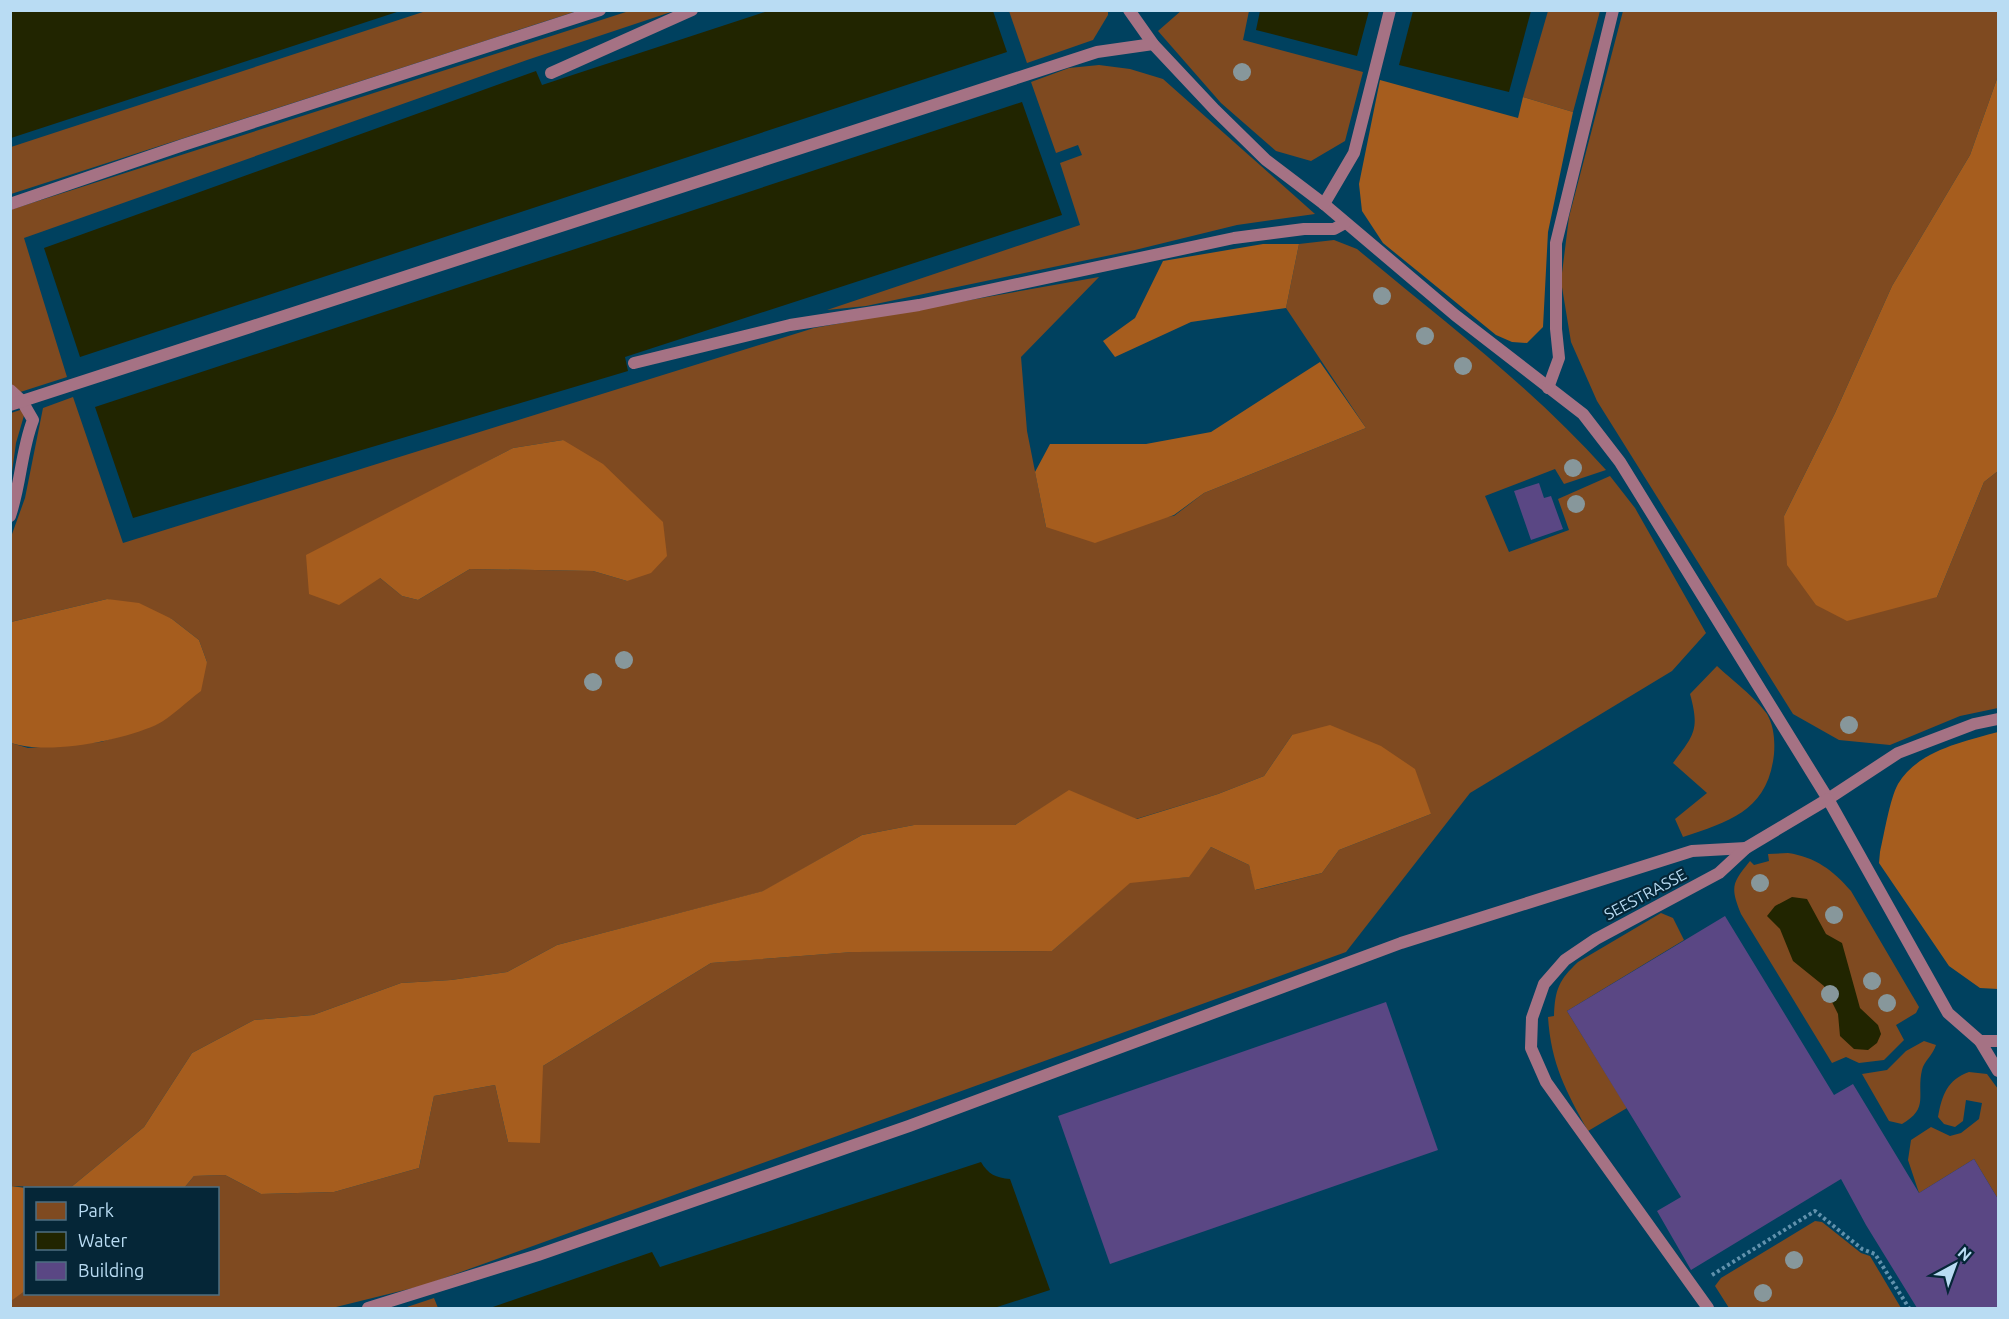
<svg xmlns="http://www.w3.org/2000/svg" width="2009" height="1319" font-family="Ubuntu,sans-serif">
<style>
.green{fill:#7f4a20;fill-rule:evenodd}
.forest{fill:#a65d1e}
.water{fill:#212500}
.building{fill:#5a4784}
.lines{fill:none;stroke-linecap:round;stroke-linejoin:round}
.path{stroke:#6192ad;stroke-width:4;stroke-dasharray:3 3;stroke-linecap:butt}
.service{stroke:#a57284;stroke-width:12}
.tree{fill:#87979b}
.labels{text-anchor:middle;stroke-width:4.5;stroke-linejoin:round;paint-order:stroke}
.street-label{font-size:16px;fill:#b9dcf3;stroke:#052637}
</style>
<rect width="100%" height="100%" fill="#00415f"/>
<!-- green -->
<g class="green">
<path d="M429,10l148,1 -566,183v-47z"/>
<path d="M1182,10l67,1 -6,29 120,32 -18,69 -34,20 -35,-10 -55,-48 -63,-72z"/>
<path d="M629,11h45l-147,49 -503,178 43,139 -56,18 -1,-185z"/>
<path d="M1009,11h99v4l-15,25 -66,23z"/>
<path d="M1548,11h52l-27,101 -50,-15z"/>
<path d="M1623,11h375v65l-28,79 -78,131 -57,127 -51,103 153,81 47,-115 14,-11v237l-38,8 -70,29 -51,-5 -46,-26 -196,-313 -26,-59 -10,-61 8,-64z"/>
<path d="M1099,65l31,4 33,10 152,135 -78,11 -102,25 -269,56 -39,4 253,-85 -20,-62 22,-8 -4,-10 -22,8 -25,-71 38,-14z"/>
<path d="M1334,240l23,9c85,71 175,138 249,221l-42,14 -9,-15 -70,27 24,56 60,-22 -11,-31 52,-23 25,32 71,125 -34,38 -202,122 -124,159 -921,333 -93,23h-321l-1,-7 15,-10 1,3h192v-106h-34l10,-12 31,-1 36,19 73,-2 85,-24 15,-72 61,-11 13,57 35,-76 168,-103 141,-11 200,-1 78,-69 58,-5 23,-30 38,18 7,25 66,-17 17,-23 92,-36 -139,-79 -28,41 -46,18 -82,25 -67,-28 -54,34h-101l-52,10 -98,56 -207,54 -50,27 -56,8 -50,3 -88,32 -59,5 -62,33 -48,74 -74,61 -59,-2v-443l17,5 73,-6 56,-18 50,-62 -8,-22 -27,-21 -65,-20 -96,23v-85l14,-39 18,-90 30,-11 50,146 691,-215 285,-51 -78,80 6,74 19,96 128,-11 30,-23 162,-65 -80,-120 13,-64zM563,440l64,141 -34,-10 -123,-2 -52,31 -16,-4 -22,-18 57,-90 76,-40z"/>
<path d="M23,409l2,3 -9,31 -5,36v-66z"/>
<path d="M1717,666c14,13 39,32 50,48 7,12 8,27 7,40 -6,56 -43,67 -91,83l-8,-18 32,-26 -34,-30c21,-28 27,-33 17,-69z"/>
<path d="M1788,853c27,4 45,17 63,38l68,116 -3,6 -20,12 8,15 -20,20 -25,3 -13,-6 -14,6 -91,-149c-11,-27 -9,-31 9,-53l4,4 15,-4 -1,-7z"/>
<path d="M1661,913l12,5 11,22 -117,71 60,97 -39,23c-22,-40 -37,-67 -40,-114l6,-1c1,-27 5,-36 24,-54z"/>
<path d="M1924,1041l12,4c-3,10 -12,16 -14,25 -6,25 8,38 -20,54l-13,-3 -27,-47 25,-4 19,-19z"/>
<path d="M1969,1072l18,2 11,15v110l-24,-40 -55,34 -11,-33 3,-20 20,-13 19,9 11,-3 18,-14 3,-16 -16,-3 -3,21 -8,6 -11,-3 -6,-7c4,-22 9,-37 31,-45z"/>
<path d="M1815,1221l7,1 39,31 9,3 31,52h-172l-14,-22 6,-8z"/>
<path d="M434,1298l4,10h-34z"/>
</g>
<!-- forest -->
<g class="forest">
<path d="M1998,76v395l-14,11 -47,115 -90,24 -31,-16 -29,-40 -3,-49 51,-103 57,-127 78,-131z"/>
<path d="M1380,80l138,38 5,-21 50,15 -25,120 -5,95 -16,16 -15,-1 -16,-7 -113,-92 -21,-32 -3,-27z"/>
<path d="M1263,244h36l-13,64 -95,14 -76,35 -12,-16 32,-23 28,-57z"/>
<path d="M1320,362l46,66 -162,65 -30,22 -79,28 -49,-16 -11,-55 15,-28h96l65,-12z"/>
<path d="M563,440l40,24 60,58 4,34 -16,17 -24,8 -34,-10 -123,-2 -52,31 -16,-4 -22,-18 -41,27 -30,-11 -3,-39 207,-107z"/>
<path d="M107,599l32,4 33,16 27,21 8,22 -6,29c-14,10 -29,26 -45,34 -36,16 -108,30 -145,18v-121z"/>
<path d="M1330,725l51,21 34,23 16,45 -92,36 -17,23 -67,17 -6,-25 -38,-18 -22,30 -59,6 -78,68 -199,1 -142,11 -168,103 -3,77 -32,-1 -13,-57 -61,11 -15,72 -85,24 -73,2 -36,-19 -31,1 -10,12h-114l74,-61 48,-74 62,-33 59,-5 88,-32 50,-3 56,-8 50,-27 206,-54 99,-56 52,-10h101l54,-35 68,29 81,-25 46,-18 28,-41z"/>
<path d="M1998,732v257l-18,-1 -31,-22 -70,-103 1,-11c4,-17 10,-54 18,-68 19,-33 67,-43 100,-52z"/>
<path d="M11,1186l15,2 -1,103 -14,10z"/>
</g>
<!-- water -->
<g class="water">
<path d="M11,10h389v1l-389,127z"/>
<path d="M768,11h225l14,41 -927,305 -36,-109 492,-177 6,14z"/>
<path d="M1260,11v-1l109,1 -12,45 -101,-26z"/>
<path d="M1413,11h118l-22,81 -110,-27z"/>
<path d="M1022,102l40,113 -437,142 3,14 -495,147 -38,-111z"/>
<path d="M1792,897l15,2 19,35 16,9 18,65 18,17 3,9 -4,9 -9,7 -14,-1 -14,-13 -2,-22 -14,-28 -31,-25 -13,-32 -13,-13 8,-10z"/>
<path d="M981,1162c7,12 15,16 29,17l40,111 -56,18h-504l162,-56 8,15z"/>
</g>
<!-- building -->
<g class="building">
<path d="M1539,483l5,15 7,-2 12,33 -32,11 -17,-49z"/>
<path d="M1725,916l109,179 19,-11 66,109 55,-34 24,40v109h-81l-51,-83 -25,-46 -150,91 -34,-59 24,-14 -114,-186z"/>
<path d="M1386,1002l52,148 -328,114 -52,-148z"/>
</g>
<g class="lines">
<!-- path -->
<path class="path" d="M1712,1275l103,-64 47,38 13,5 34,54"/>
<!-- service -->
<g class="service">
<path d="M1129,10l24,34 62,66 51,50 58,44 131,111 128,99 37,48 208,337 70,-46 76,-29 24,-5"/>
<path d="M551,73l141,-63"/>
<path d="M10,204l173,-59 417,-135"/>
<path d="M1324,204l30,-51 36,-143"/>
<path d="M634,363l156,-38 129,-20 315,-67 70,-9h30l11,-6"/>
<path d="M1548,388l11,-30 -3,-29v-86l57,-233"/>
<path d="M10,390l12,11 11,19c-12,31 -12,64 -23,96"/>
<path d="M10,405l1087,-353 56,-8"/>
<path d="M1980,1041l18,30"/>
<path d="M368,1308l170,-53 371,-129 492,-183 291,-92 54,-3"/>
<path d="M1708,1308l-162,-226 -15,-34 1,-30 12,-34 21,-24 31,-21 123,-66 27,-25 82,-49 120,214 32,28h18"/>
</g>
</g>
<!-- trees -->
<g class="tree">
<circle cx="1242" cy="72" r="9"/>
<circle cx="1382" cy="296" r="9"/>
<circle cx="1425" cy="336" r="9"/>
<circle cx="1463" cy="366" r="9"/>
<circle cx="1573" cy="468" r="9"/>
<circle cx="1576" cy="504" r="9"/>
<circle cx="624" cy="660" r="9"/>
<circle cx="593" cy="682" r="9"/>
<circle cx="1849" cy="725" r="9"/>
<circle cx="1760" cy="883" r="9"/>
<circle cx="1834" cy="915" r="9"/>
<circle cx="1872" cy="981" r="9"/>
<circle cx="1830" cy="994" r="9"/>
<circle cx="1887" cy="1003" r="9"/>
<circle cx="1794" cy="1260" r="9"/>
<circle cx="1763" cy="1293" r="9"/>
</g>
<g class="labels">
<!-- street labels -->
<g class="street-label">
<text transform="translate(1645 894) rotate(-28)" y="6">SEESTRASSE</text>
</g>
</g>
<!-- border -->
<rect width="2009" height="1319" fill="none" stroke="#b9dcf3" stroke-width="24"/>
<!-- legend -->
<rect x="24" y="1187" width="195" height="108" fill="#052637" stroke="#4d6f82" stroke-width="1.5"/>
<rect x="36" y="1202" width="30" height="18" fill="#7f4a20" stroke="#4d6f82" stroke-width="1.5"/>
<text x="78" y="1217" font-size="18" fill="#b9dcf3">Park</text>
<rect x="36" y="1232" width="30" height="18" fill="#212500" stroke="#4d6f82" stroke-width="1.5"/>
<text x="78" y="1247" font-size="18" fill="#b9dcf3">Water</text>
<rect x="36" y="1262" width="30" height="18" fill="#5a4784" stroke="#4d6f82" stroke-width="1.5"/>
<text x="78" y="1277" font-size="18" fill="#b9dcf3">Building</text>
<!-- north arrow -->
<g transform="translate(1955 1265) rotate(41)" stroke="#052637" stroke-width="4.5" paint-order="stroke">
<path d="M0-4.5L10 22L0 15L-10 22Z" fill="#b9dcf3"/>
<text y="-9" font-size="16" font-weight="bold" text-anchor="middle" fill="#b9dcf3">N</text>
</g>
</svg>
